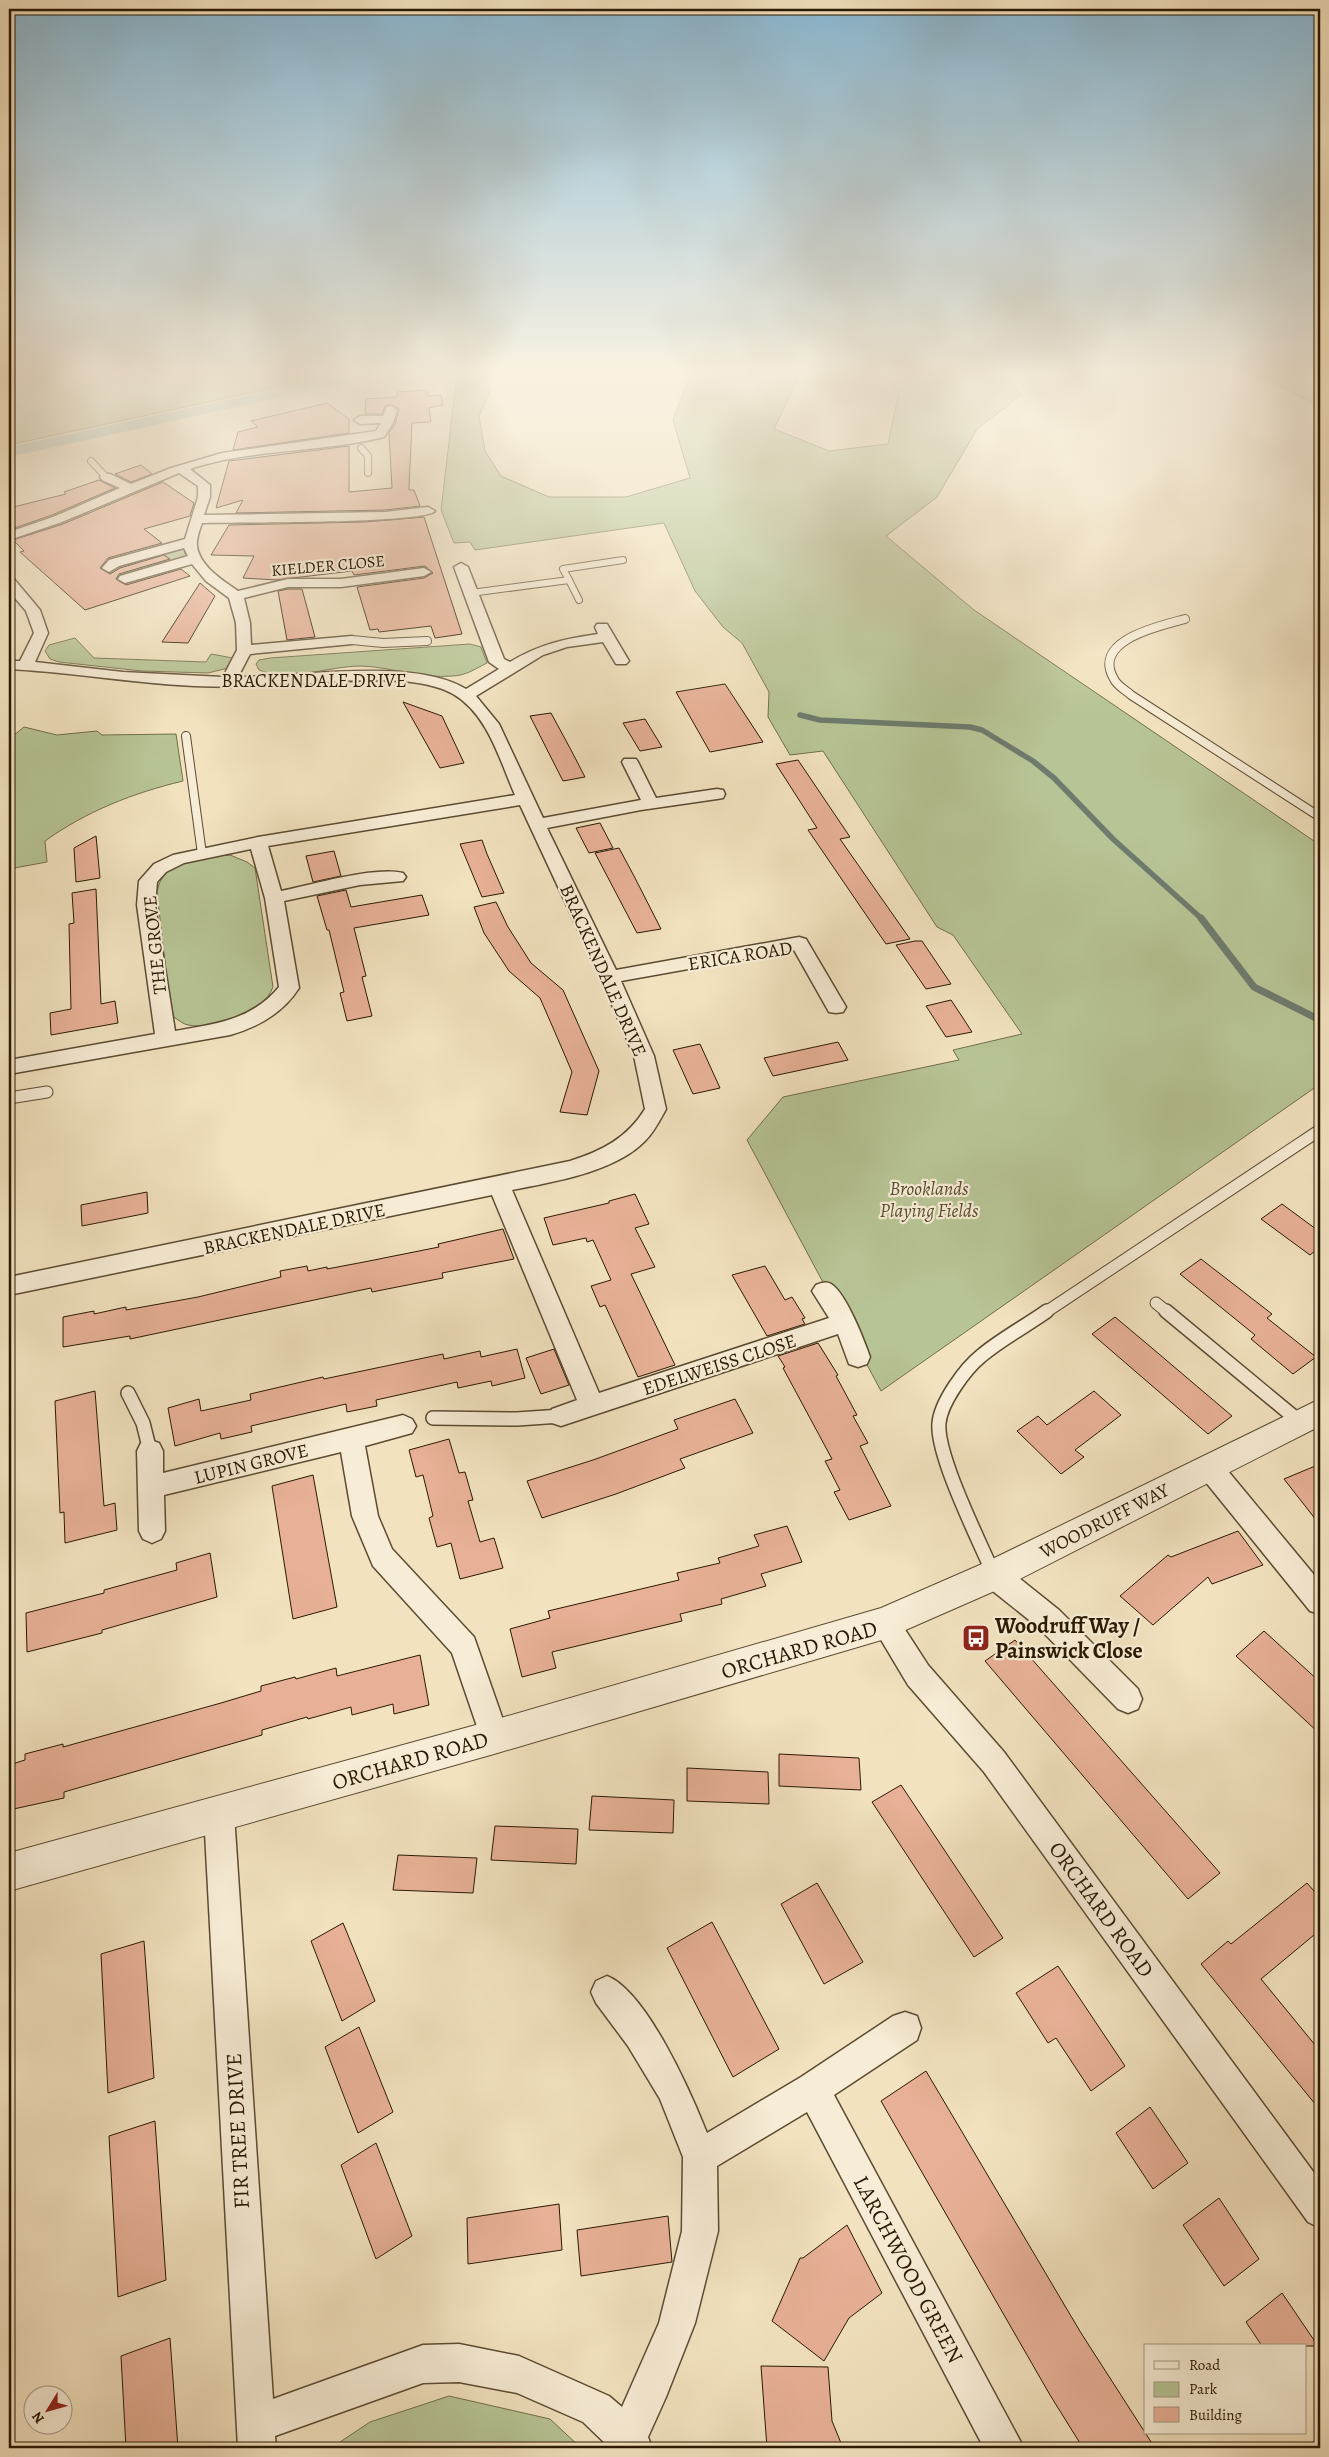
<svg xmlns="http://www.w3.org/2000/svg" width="1329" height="2457" font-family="Alegreya,serif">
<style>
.green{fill:#b7c495;stroke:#706e4c}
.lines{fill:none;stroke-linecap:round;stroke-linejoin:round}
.stream-far1{stroke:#6e7b6d;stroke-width:5.5}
.stream{stroke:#6e7b6d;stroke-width:7}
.canal{fill:#9bbdb4;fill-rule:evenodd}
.building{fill:#e8b197;stroke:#2a1902}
.service-far3-casing{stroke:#5c4b31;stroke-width:8}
.service-far2-casing{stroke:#5c4b31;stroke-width:10}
.service-far1-casing{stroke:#5c4b31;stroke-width:13}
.service-casing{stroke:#5c4b31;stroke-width:16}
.minor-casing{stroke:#5c4b31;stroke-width:3}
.tertiary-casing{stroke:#5c4b31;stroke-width:2}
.service-far3{stroke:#f7ecd5;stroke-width:6}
.service-far2{stroke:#f7ecd5;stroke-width:8}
.service-far1{stroke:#f7ecd5;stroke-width:11}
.service{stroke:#f7ecd5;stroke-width:13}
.minor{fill:#f7ecd5;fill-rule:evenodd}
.tertiary{fill:#f7ecd5;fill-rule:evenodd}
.labels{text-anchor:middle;stroke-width:4.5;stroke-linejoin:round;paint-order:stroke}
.far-street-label{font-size:16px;fill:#2a1902;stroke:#f7ecd5}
.street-label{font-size:19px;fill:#2a1902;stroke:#f7ecd5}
.park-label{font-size:19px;font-style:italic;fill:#544c2e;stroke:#f7ecd5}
.near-poi-label{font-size:22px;font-weight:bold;fill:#2a1902;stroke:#f7ecd5;text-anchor:start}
.near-street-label{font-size:22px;fill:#2a1902;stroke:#f7ecd5}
</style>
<rect width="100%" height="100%" fill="#f2e2bf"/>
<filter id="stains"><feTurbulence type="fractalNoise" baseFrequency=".004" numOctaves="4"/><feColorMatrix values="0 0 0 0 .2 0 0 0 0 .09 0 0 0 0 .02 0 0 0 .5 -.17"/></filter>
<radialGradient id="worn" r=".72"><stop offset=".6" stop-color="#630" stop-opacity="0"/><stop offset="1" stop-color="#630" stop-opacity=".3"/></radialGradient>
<!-- green -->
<g class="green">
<path d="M9,371h343l-343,74z"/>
<path d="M486,371l4,19 -11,26 6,35 16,25 48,21h77l64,-19 -17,-58 19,-49h107l2,1 -27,57 55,22 59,-7 11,-53 -24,-20h130l16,24 -44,34 -40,68 -51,39 88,74 346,235v239l-439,307 -134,-251 36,-43 176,-37 -6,-10 69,-16 -69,-99 -16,-8 -114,-176 -33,4 -22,-38 1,-25 -27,-49 -19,-16 -28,-36 -31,-68 -189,27 -5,-8 -16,1 -13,-33 15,-128z"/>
<path d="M1250,371h70v36z"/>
<path d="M183,545l3,12 -53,17 -12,1 -4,4 -8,-8 4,-1 3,-4z"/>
<path d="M75,638l19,20 112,4 5,-8 22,4 -5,10 -20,5 -66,-2 -83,-9 -9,-3 -5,-8 4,-6z"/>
<path d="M470,644l11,3 6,16c-12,6 -22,13 -35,13 -31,3 -61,-9 -91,-10 -33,0 -72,17 -102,4l-3,-6 3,-4 11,-2z"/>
<path d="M24,727l33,8 40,-4 5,4 74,-1 7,47c-50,12 -96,30 -138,60l2,21 -38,7 1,-121 4,-13z"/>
<path d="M230,855l17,7 8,6 18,119c-11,29 -56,43 -85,38 -5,-1 -10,-5 -14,-8l-4,-9 -13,-116c5,-33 46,-35 73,-37z"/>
<path d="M449,2396l101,23 31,29h-250l39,-26z"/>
</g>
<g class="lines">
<!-- stream-far1 -->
<path class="stream-far1" d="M800,715l20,5 150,7 12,3 51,31 21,17 59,61 89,80"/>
<!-- stream -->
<path class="stream" d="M1201,918l53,69 66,33"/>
<!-- canal -->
<path class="canal" d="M362,371h27l-7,4 -373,82v-10z"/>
</g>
<!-- building -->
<g class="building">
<path d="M427,390l1,6 13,-1 2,10 -14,3 2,14 -19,1 -3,64v3h5l6,16 -35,4 -149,3 7,-13 -27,8 13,-47 120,-15v46l43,-4 -3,-55 6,-9 4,-15 -8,-5 -6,2 -3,8h-17l1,-15 31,-2v-5z"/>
<path d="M327,403l22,16v14l-116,17 5,-18 20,-5 -7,-6z"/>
<path d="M141,465l11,9 -21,8 -16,-8z"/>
<path d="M99,480l16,8 -63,27 -43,15v-22l57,-14 -2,-2z"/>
<path d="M163,482l31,21 -4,13 -46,13 18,14 -54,15 -8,10 10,6 10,-6 44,-13 6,4 -51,15 -3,5 10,6 55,-16 9,7 -105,34 -65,-58 4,-1 -11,-11 50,-16z"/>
<path d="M424,517l38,117 -27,4 -4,-12 -52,6 -1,-3 -8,1 -13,-43 67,-9 9,-5 -8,-7 -71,9 -2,-4 -76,9 -33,-2 11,-22 -43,-1 18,-30 135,-3z"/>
<path d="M200,583l15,13 -27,47 -26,-1z"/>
<path d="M288,589h14l13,48 -28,3 -9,-49z"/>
<path d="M725,684l38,58 -53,10 -34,-60z"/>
<path d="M403,702l39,14 22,47 -24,5z"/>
<path d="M551,713l20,37 14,27 -22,4 -33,-65z"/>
<path d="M645,719l17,28 -22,4 -17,-28z"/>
<path d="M798,760l52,77 -10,2 70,100 -24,5 -78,-114 9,-2 -41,-64z"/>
<path d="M600,823l13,25 -24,5 -13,-25z"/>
<path d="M96,836l4,42 -24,4 -2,-34z"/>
<path d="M482,840l5,14 17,39 -22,4 -22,-53z"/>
<path d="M619,848l15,28 27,53 -24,4 -42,-80z"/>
<path d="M334,851l7,25 -28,6 -7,-26z"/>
<path d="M96,889l5,115 14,-3 3,22 -67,12 -1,-22 21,-4 -2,-85 5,-1 -2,-30z"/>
<path d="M346,890l5,17 71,-12 7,20 -75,13 12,48 -4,1 10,39 -25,5 -7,-28 4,-1 -15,-62h-2l-10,-34z"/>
<path d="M496,902l12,25 23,36 32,27 36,81 -12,44 -27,-3 12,-40 -15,-35 -17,-39 -31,-27 -25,-38 -10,-26z"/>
<path d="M915,941h7l29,43 -25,5 -30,-44z"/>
<path d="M951,1000l10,15 11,17 -26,5 -20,-31z"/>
<path d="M838,1042l10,18 -75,16 -9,-18z"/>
<path d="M700,1044l20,44 -27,6 -20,-44z"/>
<path d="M147,1192l1,21 -66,13 -1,-21z"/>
<path d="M635,1194l14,30 -14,4 20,39 -24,7 44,91 -37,12 -33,-72 -5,2 -9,-21 20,-6 -18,-40 -6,2 -1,-4 -33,7 -9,-27 65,-15v-2z"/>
<path d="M1282,1204l38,28v15l-10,8 -49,-36z"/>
<path d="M503,1229l11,30 -72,14 1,5 -71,14 -1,-4 -241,51v-3l-67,11v-30l31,-6v3l32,-7v3l72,-13 83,-20 -1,-6 27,-5 1,5 19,-4v2l37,-7 75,-15 -1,-3z"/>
<path d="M1201,1259l71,55 -5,4 49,39 -23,17 -42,-35 4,-4 -75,-61z"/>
<path d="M765,1266l20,34 7,-3 13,21 -3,1 3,5 -38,12 -35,-61z"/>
<path d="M1115,1317l31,26 86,73 -24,18 -116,-100z"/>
<path d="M818,1343l20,32 -2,1 21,39 -4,1 15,27 -8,3 31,60 -42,14 -15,-28 6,-2 -15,-29 7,-2 -49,-91 2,-1 -7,-11z"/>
<path d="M517,1349l8,29 -33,8 -1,-5 -33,7 -1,-6 -81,18 1,6 -30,6 -1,-8 -95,22 1,6 -31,7 -1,-6 -45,13 -7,-38 31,-9 2,12 50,-11 -1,-6 73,-17 1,2 119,-25 1,5 36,-8 1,6z"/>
<path d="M554,1349l15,36 -28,9 -15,-36z"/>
<path d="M95,1391l9,115 11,-3 2,27 -52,13 -1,-31 -4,1 -5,-112z"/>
<path d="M1094,1391l27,24 -46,35 9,7 -23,17 -44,-43 21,-15 9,9z"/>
<path d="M735,1399l18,34 -73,26 5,9 -69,26 -74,24 -15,-37 66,-21 85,-31 -4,-9z"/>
<path d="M449,1439l10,34 6,-1 8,28 -5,1 12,41 14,-4 9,30 -43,11 -9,-36 -14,4 -8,-29 4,-2 -10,-41 -7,2 -7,-27z"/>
<path d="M1320,1464v61l-36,-46z"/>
<path d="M313,1475l24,132 -44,12 -21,-133z"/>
<path d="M787,1526l15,36 -41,12 5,12 -45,13 1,5 -42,10 2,7 -130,31 4,16 -34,9 -12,-48 40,-11 -2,-7 131,-31 -2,-7 43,-10 -2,-5 41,-12 -5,-11z"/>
<path d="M1238,1531l25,34 -51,19 -4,-7 -55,48 -33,-29 48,-41 3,2z"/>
<path d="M210,1553l7,44 -115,33v3l-75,19 -1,-39 78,-20v-3l73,-20 -1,-7z"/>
<path d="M1264,1631l56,51v52l-84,-78z"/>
<path d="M1015,1640l205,233 -32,26 -203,-238z"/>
<path d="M420,1655l9,50 -35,9 -1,-10 -41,11 -1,-8 -43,12 -1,-2 -45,13v5l-198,57v6l-55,12v-45l16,-5v-6l38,-10v3l158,-44 40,-12v-5l34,-9 1,2 40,-11 1,8z"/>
<path d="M779,1754l80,4 2,32 -82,-4z"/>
<path d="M687,1768l81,4 1,32 -82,-3z"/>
<path d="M901,1785l102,153 -29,19 -102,-155z"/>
<path d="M592,1796l82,4 -1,33 -84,-3z"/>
<path d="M495,1826l83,3 -2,35 -85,-4z"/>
<path d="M398,1855l79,3 -4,35 -80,-3z"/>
<path d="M817,1883l46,79 -39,22 -43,-80z"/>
<path d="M1307,1883l13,15v32l-59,49 59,72v59l-119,-146 27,-23 3,3z"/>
<path d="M712,1922l67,127 -46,28 -66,-129z"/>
<path d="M343,1923l32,78 -33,20 -31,-80z"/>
<path d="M144,1941l10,137 -46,15 -7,-139z"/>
<path d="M1058,1966l67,100 -34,25 -35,-53 -8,5 -32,-50z"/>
<path d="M359,2027l34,85 -35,21 -33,-86z"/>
<path d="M926,2071l155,262 74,115h-72l-33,-53 -169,-294z"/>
<path d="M1150,2107l38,56 -35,26 -37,-56z"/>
<path d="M155,2121l11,159 -48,17 -9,-161z"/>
<path d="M376,2143l36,93 -36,23 -35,-94z"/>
<path d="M1219,2198l40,61 -35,27 -41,-61z"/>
<path d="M559,2204l3,46 -94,14 -1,-46z"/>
<path d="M668,2216l4,46 -91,14 -4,-46z"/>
<path d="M847,2225l35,68 -33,25 -25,43 -52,-40 28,-63h3z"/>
<path d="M1282,2293l36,53h-56l-16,-24z"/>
<path d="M170,2338l8,110h-52l-5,-92z"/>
<path d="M761,2366l67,1 4,54 11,27h-76z"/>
</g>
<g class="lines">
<defs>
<g id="service-far3">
<path d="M361,448l7,8v17"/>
<path d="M91,461l15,16"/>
<path d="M569,580l-6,-11 60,-9"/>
<path d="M471,593l98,-13 10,20"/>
</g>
<g id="service-far2">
<path d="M1185,619c-25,7 -94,21 -71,60 3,7 12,11 17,16l189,122"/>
<path d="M352,640l31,3 44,-2"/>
<path d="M186,736l16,118"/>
</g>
<g id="service-far1">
<path d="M9,1098l38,-6"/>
<path d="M1156,1303l11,9"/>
<path d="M1046,1312l274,-182"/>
</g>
<g id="service">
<path d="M1166,1311l134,111"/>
<path d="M128,1393l15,30 7,28"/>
<path d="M433,1418l84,1 44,-3"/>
<path d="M993,1573c-14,-33 -57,-118 -54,-150 2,-21 26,-54 42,-67 20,-17 45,-30 66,-45"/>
</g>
<g id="minor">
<path d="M391,406l6,4 -4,13 -9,14c-64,16 -131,11 -194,32l20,16v12l-6,18 181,-3 43,-5 7,4c-11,13 -203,11 -233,12 -2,6 -6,16 -5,23 2,20 27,35 41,45l50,-12h53l83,-11 7,4 -7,4 -83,11h-53l-44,11 6,25 1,22 101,-9 7,4 -7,4 -102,10 -12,23c61,0 175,-20 228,12l33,-20 -10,-7 -35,-95 7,-4 7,4 36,92 6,3c30,-18 54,-23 88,-28l-3,-7 2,-3h10l22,37 -3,3h-10l-13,-22 -36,5 -24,8 -67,41 23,28 44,94 98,-18 -19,-38 2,-3h12l2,3 18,36 61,-9 6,1 2,4 -2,4 -6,1 -76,11 -94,18 69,142 183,-33 7,2 40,68 -3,5 -7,1 -7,-1 -35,-62 -173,31 33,75 12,53c-6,11 -12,23 -21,32 -30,31 -92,41 -133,49l87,203 230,-75 -17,-27 4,-6c5,-2 10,-4 15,-1 15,9 33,56 39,73l-3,7 -9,3 -9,-3 -11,-30 -277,92 -9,-3 -3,-7 3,-7 25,-9 -85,-205 -483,100v-18l561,-116c32,-10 57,-23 75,-52l-11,-53 -34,-79 -80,-172 -252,41 13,45c31,-6 93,-25 122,-18l3,4 -3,4 -43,4 -76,16 15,87c-16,25 -41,39 -69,47l-221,39v-14l146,-26 -18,-129 2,-24 15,-17 19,-9 85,-18 257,-42c-15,-34 -27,-81 -62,-101 -41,-23 -126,-11 -172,-9 -29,2 -58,2 -87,1 -62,-3 -124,-14 -185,-17v-8h11l14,-28 -8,-22 -17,-20v-13l5,1 26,31 8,23 -13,29 88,10 100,5 14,-27 -1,-27 -7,-25 -23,-17 -14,-17 -67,19 -7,-4 2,-3 68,-20 -4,-8 -65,18 -10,6 -7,-4 7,-8 76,-21 13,-42v-11l-19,-13 -117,49 -53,18v-8l44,-15 67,-29 -18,-8 -2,-3 2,-3h8l21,10 40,-16 51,-15 154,-22 5,-8 -21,1 -6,-4 6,-4h23l4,-9zM251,849l14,49 14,89c-27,33 -64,37 -104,44l-20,-126 2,-23 9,-10 18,-9z"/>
<path d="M403,1415l9,4 4,7 -4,7 -47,13 13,70 14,33 82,88 35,100 -5,10 -10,4 -10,-4 -32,-94 -79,-87 -21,-50 -11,-64 -177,43 1,36 -4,8 -9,4 -9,-4 -4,-8 -2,-80 4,-8 9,-3 9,3 4,8v22z"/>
<path d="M1209,1456l9,3 102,123v32l-10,-3 -110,-136 -4,-8 4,-8z"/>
<path d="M994,1563l10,3 55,44 79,79 4,10 -4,10 -10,4 -10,-4 -79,-81 -55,-44 -4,-9 4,-9z"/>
<path d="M885,1610l10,4 33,51 76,87 316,429v47l-12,-6 -324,-450 -76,-87 -37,-62 4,-9z"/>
<path d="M219,1799l11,4 4,11 39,585 150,-54 36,-1 60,12 90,40 13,11 37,-84 23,-92 1,-74 -23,-58 -32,-53 -32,-43 -5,-11 5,-11 11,-5c40,16 84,117 100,157l94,-56 92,-61 12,-4 12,4 4,12 -4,12 -83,55 190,353h-40l-177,-336 -90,54 1,65 -23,92 -29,74 -18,40 4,11h-42l-27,-26 -66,-29 -58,-11 -36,1 -148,53 1,12h-38l-34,-634 4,-11z"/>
</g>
<path id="tertiary" d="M1320,1399v27l-314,160 -121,53 -391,115 -485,137v-38l485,-133 387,-112 101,-44z"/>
</defs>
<!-- service-far3 casing -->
<use href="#service-far3" class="service-far3-casing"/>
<!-- service-far2 casing -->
<use href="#service-far2" class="service-far2-casing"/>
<!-- service-far1 casing -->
<use href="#service-far1" class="service-far1-casing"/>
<!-- service casing -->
<use href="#service" class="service-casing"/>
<!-- minor casing -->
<use href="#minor" class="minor-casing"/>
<!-- tertiary casing -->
<use href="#tertiary" class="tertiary-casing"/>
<!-- service-far3 -->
<use href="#service-far3" class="service-far3"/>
<!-- service-far2 -->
<use href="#service-far2" class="service-far2"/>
<!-- service-far1 -->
<use href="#service-far1" class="service-far1"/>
<!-- service -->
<use href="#service" class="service"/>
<!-- minor -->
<use href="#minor" class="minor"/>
<!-- tertiary -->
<use href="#tertiary" class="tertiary"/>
</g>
<!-- sky -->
<linearGradient id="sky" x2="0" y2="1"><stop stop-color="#89b8d3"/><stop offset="0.52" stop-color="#f9f2e2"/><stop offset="1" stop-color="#f9f2e2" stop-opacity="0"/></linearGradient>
<rect width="1329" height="715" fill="url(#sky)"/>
<!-- icons -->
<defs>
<symbol id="bus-square" viewBox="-11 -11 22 22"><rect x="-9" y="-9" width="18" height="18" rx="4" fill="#8f2418" stroke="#f7ecd5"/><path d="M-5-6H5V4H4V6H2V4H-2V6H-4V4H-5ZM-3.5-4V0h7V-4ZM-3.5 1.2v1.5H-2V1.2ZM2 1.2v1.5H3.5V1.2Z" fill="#fff"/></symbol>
</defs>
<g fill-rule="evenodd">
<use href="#bus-square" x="960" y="1622" width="32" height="32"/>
</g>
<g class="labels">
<!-- far-street labels -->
<g class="far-street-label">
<text transform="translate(328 565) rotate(-5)" y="6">KIELDER CLOSE</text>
</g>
<!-- street labels -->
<g class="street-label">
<text x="314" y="687">BRACKENDALE DRIVE</text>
<text transform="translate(154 945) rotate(-96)" y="7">THE GROVE</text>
<text transform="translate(740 955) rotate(-9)" y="7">ERICA ROAD</text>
<text transform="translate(604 970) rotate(66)" y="7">BRACKENDALE DRIVE</text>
<text transform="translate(294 1228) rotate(-12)" y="7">BRACKENDALE DRIVE</text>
<text transform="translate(719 1364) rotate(-18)" y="7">EDELWEISS CLOSE</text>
<text transform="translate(251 1463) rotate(-14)" y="7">LUPIN GROVE</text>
<text transform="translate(1104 1520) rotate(-27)" y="7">WOODRUFF WAY</text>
</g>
<!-- park labels -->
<g class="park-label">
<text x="929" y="1195">Brooklands<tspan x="929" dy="22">Playing Fields</tspan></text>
</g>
<!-- near-poi labels -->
<g class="near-poi-label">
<text x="995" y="1633">Woodruff Way /<tspan x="995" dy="25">Painswick Close</tspan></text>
</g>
<!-- near-street labels -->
<g class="near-street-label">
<text transform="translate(799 1649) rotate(-16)" y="8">ORCHARD ROAD</text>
<text transform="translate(410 1760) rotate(-16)" y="8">ORCHARD ROAD</text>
<text transform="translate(1102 1909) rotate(54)" y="8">ORCHARD ROAD</text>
<text transform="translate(237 2131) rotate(-93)" y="8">FIR TREE DRIVE</text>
<text transform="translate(909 2269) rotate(62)" y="8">LARCHWOOD GREEN</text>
</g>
</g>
<!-- margin -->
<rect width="1329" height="2457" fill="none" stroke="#f2e2bf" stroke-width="30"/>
<rect x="10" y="10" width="1309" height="2437" fill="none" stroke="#2a1902" stroke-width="2.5"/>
<rect x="15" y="15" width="1299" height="2427" fill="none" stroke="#2a1902"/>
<!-- legend -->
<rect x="1144" y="2344" width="162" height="90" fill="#f7ecd5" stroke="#a59881"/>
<rect x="1154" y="2361" width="25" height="8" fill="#f7ecd5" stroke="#a59881"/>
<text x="1189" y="2370" font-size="15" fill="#2a1902">Road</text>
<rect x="1154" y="2382" width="25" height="15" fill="#b7c495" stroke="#a59881"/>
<text x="1189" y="2394" font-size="15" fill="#2a1902">Park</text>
<rect x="1154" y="2407" width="25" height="15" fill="#e8b197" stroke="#a59881"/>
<text x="1189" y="2420" font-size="15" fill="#2a1902">Building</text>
<!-- north arrow -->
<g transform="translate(48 2410) rotate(233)"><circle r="24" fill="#f7ecd5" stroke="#a59881"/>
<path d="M0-4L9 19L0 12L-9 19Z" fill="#8f2418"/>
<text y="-8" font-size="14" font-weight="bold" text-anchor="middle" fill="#2a1902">N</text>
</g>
<rect width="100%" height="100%" filter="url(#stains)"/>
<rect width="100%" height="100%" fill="url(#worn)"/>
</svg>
